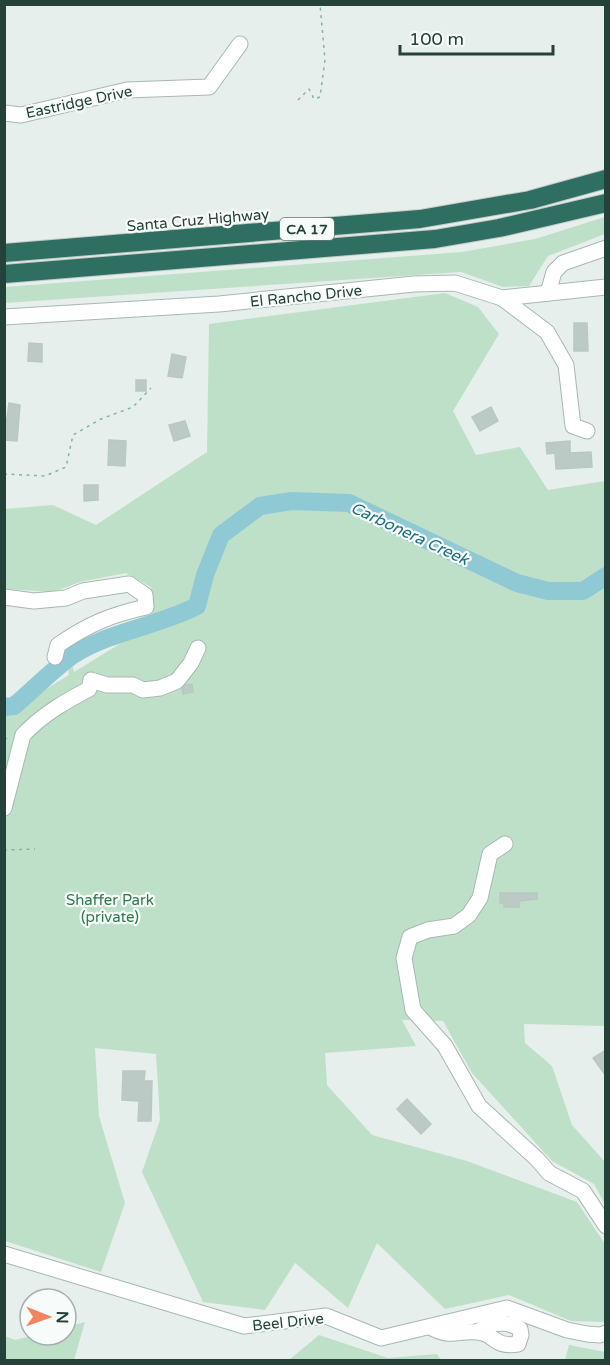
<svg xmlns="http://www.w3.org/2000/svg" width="610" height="1365" font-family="'Varela Round',sans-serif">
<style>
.green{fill:#bfe0c8}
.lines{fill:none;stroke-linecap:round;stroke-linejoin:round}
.river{stroke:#8ec9d4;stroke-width:18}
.building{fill:#bbcac4;stroke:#b8c9c2;stroke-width:1.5}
.minor-casing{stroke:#a8b8b2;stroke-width:17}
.highway-casing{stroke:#c2cac8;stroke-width:20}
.path{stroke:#86b3a5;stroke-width:1.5;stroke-dasharray:3 4.5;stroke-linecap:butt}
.minor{stroke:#fff;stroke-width:15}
.highway{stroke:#2f6f62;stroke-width:18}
.labels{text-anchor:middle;stroke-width:4.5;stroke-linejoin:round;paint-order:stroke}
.shield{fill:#f7fbf9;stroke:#637a73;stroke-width:1.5}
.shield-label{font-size:14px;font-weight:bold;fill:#24423a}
.street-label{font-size:15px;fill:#24423a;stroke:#f7fbf9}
.park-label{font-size:15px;fill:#2d7a4b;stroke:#f7fbf9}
.water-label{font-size:16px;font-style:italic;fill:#1c6f80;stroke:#f7fbf9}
</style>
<rect width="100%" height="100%" fill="#e6efeb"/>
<!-- green -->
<g class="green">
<path d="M605,217v17l-57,22 -19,30 -26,1 -42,-15 -456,31v-16l457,-35 73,-13z"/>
<path d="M445,293l33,14 21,27 -46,77 23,44 44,-8 28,43 57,-9v545l-81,-2 1,19 27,23 20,59 33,37v42l-11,-20 -42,-23 -80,-88 -29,-52 -41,-1 14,26 -91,7 2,32 45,50 95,26 110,41 28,42 -1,78 -33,-1 -62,-26 -64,14 -68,-66 -29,65 -53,-45 -30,47 -62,-8 -61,-130 18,-52 -4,-66 -61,-6 4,68 26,87 -24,69 -96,-31v-527l64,-39 -1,-7 4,-3 2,7 78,-48 -1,-37 -25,-14 -46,9 -27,10 -48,-3v-80l48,-4 43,20 111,-73 2,-128z"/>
<path d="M85,1322l-11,38h-69v-24l10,4 20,-5h31v-8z"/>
<path d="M319,1335l69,23 49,-4 4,6h-152z"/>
<path d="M569,1345l36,7v8h-40z"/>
</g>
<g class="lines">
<!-- river -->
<path class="river" d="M4,707l10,-1c19,-16 38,-36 59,-51 38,-24 85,-29 124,-49l8,-31 16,-40 39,-29 32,-5 57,2 168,80 31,8h35l23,-15"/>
</g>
<!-- building -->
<g class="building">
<path d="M574,323h13l1,28h-14z"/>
<path d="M29,343l13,1v18l-14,-1z"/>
<path d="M172,354l14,3 -4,21 -14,-2z"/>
<rect x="136" y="380" width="10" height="11"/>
<path d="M9,403l11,2 -3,36 -13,-1z"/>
<path d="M491,407l7,14 -18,10 -8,-14z"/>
<path d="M185,421l5,15 -16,5 -5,-16z"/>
<path d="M109,440l17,1 -1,25 -17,-1z"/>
<path d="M570,441v12l21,-1 1,15 -36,2 -1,-16 -8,1 -1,-11z"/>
<path d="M84,485h14v15l-14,1z"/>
<path d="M192,684l1,8 -10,2 -1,-5 4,-4z"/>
<path d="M500,893h37v6l-18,2v6h-15v-4h-4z"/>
<path d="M606,1050v26l-13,-18z"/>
<path d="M123,1071h22l-1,10h8l-1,40h-13l1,-20 -17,-1z"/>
<path d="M407,1099l24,25 -10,10 -24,-25z"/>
</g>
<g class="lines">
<defs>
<g id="minor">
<path d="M4,113l17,2 106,-25 82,-3 31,-43"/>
<path d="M548,293l6,-21 9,-9 43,-15"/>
<path d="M502,298l45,34 19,33 7,61 14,5"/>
<path d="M4,317l215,-13 195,-20 41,-1 47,15 104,-11"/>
<path d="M4,597l30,4 32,-3 17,-7 46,-7 16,11 1,12c-36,8 -57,17 -88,38l-3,12"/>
<path d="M4,808l19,-73c19,-20 41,-33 66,-46l2,-9 16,5h26l10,5 17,-2 17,-7 14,-18 7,-15"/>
<path d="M505,844l-15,10 -10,44 -11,17 -15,11 -26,4 -18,7 -6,21 9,52 32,36 34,60 58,53 12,14 34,18 23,35"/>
<path d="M4,1254l240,72 82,-10 55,22 126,-30 60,22 20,4 13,1 6,-2"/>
<path d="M430,1327c22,12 26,3 47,5 18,1 16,16 41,12l3,-9 -1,-6c-11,-8 -32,-8 -41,3"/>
</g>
<g id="highway">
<path d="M4,253l416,-34 110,-19 76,-21"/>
<path d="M4,274l431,-35 64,-11 107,-25"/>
</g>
</defs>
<!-- minor casing -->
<use href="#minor" class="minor-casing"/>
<!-- highway casing -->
<use href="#highway" class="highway-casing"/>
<!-- path -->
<g class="path">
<path d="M298,100l11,-11 5,10 6,-2 5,-37 -5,-56"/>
<path d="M4,474l41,2 21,-9 7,-32 28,-16 32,-12 18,-19"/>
<path d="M4,739l6,-1"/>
<path d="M4,850l31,-1"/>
</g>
<!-- minor -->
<use href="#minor" class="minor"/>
<!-- highway -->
<use href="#highway" class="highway"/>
</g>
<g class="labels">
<!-- shield labels -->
<rect class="shield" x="280" y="218" width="54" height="22" rx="4.5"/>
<g class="shield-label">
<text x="307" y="234">CA 17</text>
</g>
<!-- street labels -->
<g class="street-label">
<text transform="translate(79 102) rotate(-12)" y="5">Eastridge Drive</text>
<text transform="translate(198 220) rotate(-5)" y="5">Santa Cruz Highway</text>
<text transform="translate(306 296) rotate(-6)" y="5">El Rancho Drive</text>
<text transform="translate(288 1322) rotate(-6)" y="5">Beel Drive</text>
</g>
<!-- park labels -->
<g class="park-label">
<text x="110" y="905">Shaffer Park<tspan x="110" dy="17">(private)</tspan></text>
</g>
<!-- water labels -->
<g class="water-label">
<text transform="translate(410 533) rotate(25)" y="6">Carbonera Creek</text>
</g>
</g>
<!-- border -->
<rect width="610" height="1365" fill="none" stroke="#24423a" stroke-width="12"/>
<!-- north arrow -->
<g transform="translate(48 1317) rotate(91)"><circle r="28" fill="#f7fbf9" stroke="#a3b1ad" stroke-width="1.5"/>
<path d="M0-4.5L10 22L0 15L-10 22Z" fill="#f4845f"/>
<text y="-9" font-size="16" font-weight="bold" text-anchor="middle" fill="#24423a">N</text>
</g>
<!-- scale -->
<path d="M400 45v9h153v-9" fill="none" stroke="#24423a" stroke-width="3"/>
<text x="409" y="45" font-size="18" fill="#24423a" stroke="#f7fbf9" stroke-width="4.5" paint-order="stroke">100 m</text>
</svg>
